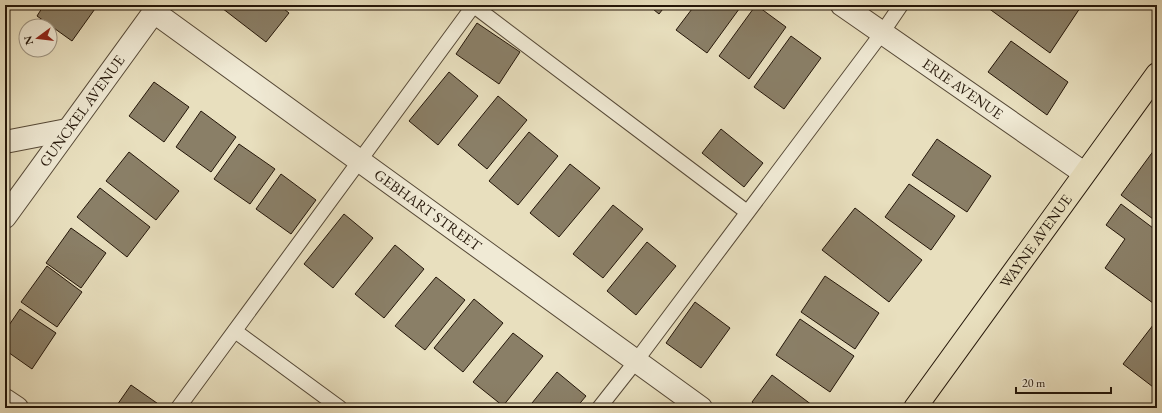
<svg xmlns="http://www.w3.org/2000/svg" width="1162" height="413" font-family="'EB Garamond',serif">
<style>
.building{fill:#8a7f67;stroke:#241609}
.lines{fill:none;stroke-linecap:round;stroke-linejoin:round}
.lane-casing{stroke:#554836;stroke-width:16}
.street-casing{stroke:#554836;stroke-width:24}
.primary-casing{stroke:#241609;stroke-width:24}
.lane{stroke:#f0ead5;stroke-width:14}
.street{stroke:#f0ead5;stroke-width:22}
.primary{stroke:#e8dfbe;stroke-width:22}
.labels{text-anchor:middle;stroke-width:3;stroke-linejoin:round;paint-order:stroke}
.street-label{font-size:15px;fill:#241609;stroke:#f0ead5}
</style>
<rect width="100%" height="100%" fill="#e8dfbe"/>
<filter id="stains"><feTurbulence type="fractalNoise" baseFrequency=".005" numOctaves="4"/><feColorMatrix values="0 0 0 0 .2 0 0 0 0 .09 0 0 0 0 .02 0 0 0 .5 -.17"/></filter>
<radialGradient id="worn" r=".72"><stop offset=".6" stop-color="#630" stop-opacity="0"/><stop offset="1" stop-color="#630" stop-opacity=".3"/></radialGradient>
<!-- building -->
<g class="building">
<path d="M44,5h51l2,1 -25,35 -35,-25z"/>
<path d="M218,5h61l10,8 -23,29z"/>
<path d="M648,5h18l-7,9z"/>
<path d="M695,5h47l-35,48 -31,-23z"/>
<path d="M756,5l30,22 -37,52 -30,-23z"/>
<path d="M984,5h95l1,3 -30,45z"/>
<path d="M477,23l43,29 -21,32 -43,-30z"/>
<path d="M791,36l30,22 -37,51 -30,-22z"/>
<path d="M1011,41l57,41 -21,33 -59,-43z"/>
<path d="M449,72l29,24 -40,49 -29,-24z"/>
<path d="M154,82l35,25 -25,35 -35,-26z"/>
<path d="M498,96l29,24 -40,49 -29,-24z"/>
<path d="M201,111l35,26 -25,35 -35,-25z"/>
<path d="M721,129l42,34 -19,24 -42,-34z"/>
<path d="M529,132l29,24 -40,49 -29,-24z"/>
<path d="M937,139l54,37 -24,36 -55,-37z"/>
<path d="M239,144l36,25 -25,35 -36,-25z"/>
<path d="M1157,146v76l-36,-27z"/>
<path d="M129,152l50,39 -23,29 -50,-39z"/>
<path d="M570,164l30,24 -41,49 -29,-24z"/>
<path d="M281,174l35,26 -25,34 -35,-25z"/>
<path d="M909,184l46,32 -24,34 -46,-33z"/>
<path d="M100,188l50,39 -23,30 -50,-40z"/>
<path d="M1121,204l36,27v75l-52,-38 20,-29 -19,-14z"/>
<path d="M613,205l30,24 -40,49 -30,-24z"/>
<path d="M855,208l67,52 -33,42 -67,-52z"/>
<path d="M344,214l29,24 -40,50 -29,-24z"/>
<path d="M71,228l35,25 -25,35 -35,-25z"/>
<path d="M647,242l29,24 -40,49 -29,-24z"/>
<path d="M395,245l29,24 -40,49 -29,-24z"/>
<path d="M47,266l35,26 -25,35 -36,-25z"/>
<path d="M825,276l54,37 -24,36 -54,-37z"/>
<path d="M436,277l29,23 -40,50 -30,-24z"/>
<path d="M474,299l29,24 -40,49 -29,-24z"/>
<path d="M695,302l35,26 -29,40 -35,-25z"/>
<path d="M20,309l36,24 -24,36 -27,-19v-19z"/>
<path d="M800,319l54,37 -24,36 -54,-37z"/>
<path d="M1157,320v70l-34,-26z"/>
<path d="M513,333l30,23 -40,50 -30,-24z"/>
<path d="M557,372l29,24 -10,12h-48z"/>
<path d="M772,375l44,33h-56l-8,-6z"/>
<path d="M131,385l33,23h-49z"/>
</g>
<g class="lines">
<defs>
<g id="lane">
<path d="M474,6l273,206"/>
<path d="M235,331l105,77"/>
<path d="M178,408l296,-403"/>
<path d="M599,408l37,-47 246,-328 19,-28"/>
</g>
<g id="street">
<path id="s1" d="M842,5l242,168"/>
<path id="s2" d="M154,12l547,396"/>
<path d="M5,142l62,-12"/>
<path id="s3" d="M5,217l154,-212"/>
<path d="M5,400l12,8"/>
</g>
<g id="primary">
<path id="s4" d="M915,408l242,-334"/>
</g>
</defs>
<!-- lane casing -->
<use href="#lane" class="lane-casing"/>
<!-- street casing -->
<use href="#street" class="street-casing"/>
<!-- primary casing -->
<use href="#primary" class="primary-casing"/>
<!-- lane -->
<use href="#lane" class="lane"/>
<!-- street -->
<use href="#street" class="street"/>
<!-- primary -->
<use href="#primary" class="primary"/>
</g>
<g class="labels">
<!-- street labels -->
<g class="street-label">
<text dy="5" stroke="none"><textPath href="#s1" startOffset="147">ERIE AVENUE</textPath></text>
<text dy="5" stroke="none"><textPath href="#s3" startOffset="131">GUNCKEL AVENUE</textPath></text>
<text dy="5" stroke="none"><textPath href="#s2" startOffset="338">GEBHART STREET</textPath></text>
<text dy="5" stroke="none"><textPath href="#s4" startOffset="206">WAYNE AVENUE</textPath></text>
</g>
</g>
<!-- margin -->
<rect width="1162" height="413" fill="none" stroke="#e8dfbe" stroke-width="20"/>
<rect x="6" y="6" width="1150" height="401" fill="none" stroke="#241609" stroke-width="2"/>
<rect x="10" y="10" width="1142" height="393" fill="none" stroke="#241609"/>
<!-- north arrow -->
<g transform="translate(38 38) rotate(255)"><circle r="19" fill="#f0ead5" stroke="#9e9583"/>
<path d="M0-3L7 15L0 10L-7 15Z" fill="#8f2418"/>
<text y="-6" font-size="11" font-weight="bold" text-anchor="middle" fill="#241609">N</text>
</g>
<!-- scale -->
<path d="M1016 387v6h95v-6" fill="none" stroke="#241609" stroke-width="2"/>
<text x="1022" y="387" font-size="12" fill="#241609" stroke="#f0ead5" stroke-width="3" paint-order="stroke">20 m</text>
<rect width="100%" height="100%" filter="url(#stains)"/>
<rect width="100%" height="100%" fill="url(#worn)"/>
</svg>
